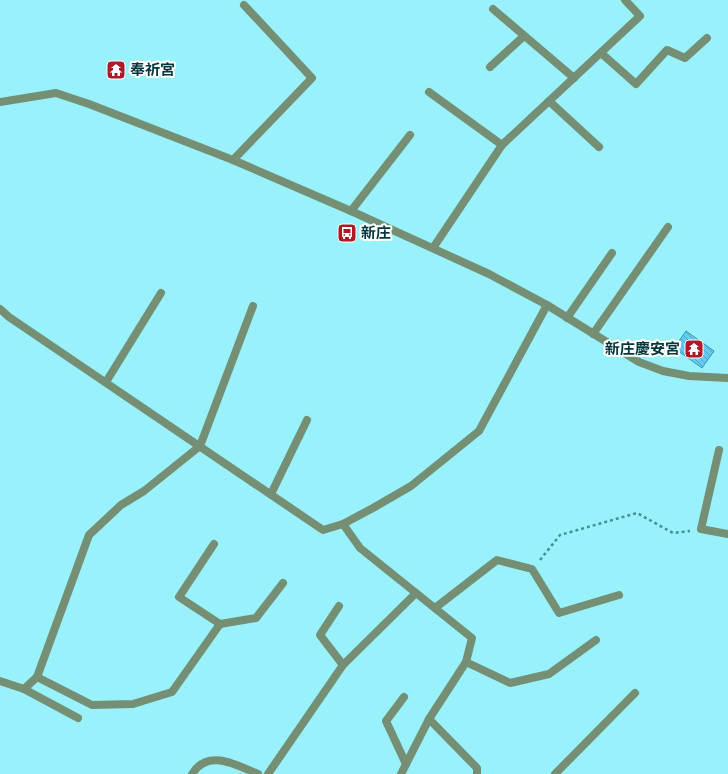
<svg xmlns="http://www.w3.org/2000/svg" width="728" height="774" font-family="'Alegreya Sans','Noto Sans TC',sans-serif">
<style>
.building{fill:url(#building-back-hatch);stroke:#2e9abd}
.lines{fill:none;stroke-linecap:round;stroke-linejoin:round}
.path{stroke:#488f96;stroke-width:2.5;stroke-dasharray:3 3;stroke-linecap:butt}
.service{stroke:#758f74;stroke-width:8}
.tertiary{stroke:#758f74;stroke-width:8}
.labels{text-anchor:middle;stroke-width:4;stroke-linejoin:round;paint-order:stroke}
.poi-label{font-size:15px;font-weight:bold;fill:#00373c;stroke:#fff;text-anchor:start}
</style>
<defs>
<pattern id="building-back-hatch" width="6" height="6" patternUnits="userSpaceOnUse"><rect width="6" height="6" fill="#66cbf0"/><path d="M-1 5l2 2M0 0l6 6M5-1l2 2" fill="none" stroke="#52a6c4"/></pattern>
</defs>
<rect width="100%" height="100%" fill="#99f1fb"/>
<!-- building -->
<path class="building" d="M686,331l28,20 -12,17 -28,-20z"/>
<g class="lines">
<!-- path -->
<path class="path" d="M540,560l20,-25 77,-22 36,20 17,-2"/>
<!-- service -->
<g class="service">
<path d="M493,9l81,69"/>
<path d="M601,53l35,31 31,-34 18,8 22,-20"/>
<path d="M490,67l34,-31"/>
<path d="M429,92l73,53"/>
<path d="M549,101l50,46"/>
<path d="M233,160l79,-82 -68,-73"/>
<path d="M351,211l59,-76"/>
<path d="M433,248l69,-103 138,-129 -15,-16"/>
<path d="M0,309l9,8 314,213 20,-6 30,-16 38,-22 68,-55 68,-126"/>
<path d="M567,318l45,-65"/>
<path d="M593,334l75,-107"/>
<path d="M106,382l55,-89"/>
<path d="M719,450l-18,79 27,5"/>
<path d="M271,494l36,-74"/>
<path d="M343,524l17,24 112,90 -6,24 -37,57 -28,55"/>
<path d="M214,544l-35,53 41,27"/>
<path d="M339,606l-19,29 23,30"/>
<path d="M435,608l62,-48 35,9 27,44 60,-18"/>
<path d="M466,662l44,21 39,-9 47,-34"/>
<path d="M37,677l55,28 41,-1 39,-12 48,-68 36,-6 27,-35"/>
<path d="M0,681l24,8 13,-12 52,-142 32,-30 23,-14 56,-45 53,-140"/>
<path d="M24,689l54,29"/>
<path d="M404,697l-18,24 20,43"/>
<path d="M429,719l48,49v6"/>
<path d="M192,774c16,-26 44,-9 66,0"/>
<path d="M268,774l75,-109 73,-72"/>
<path d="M555,774l80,-81"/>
</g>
<!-- tertiary -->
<path class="tertiary" d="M0,102l56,-9 33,11 144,56 118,51 138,63 58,31 92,57 24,9 26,5 39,2"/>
</g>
<!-- icons -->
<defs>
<symbol id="temple-square" viewBox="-11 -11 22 22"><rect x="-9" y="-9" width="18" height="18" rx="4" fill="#ad1a25" stroke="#fff"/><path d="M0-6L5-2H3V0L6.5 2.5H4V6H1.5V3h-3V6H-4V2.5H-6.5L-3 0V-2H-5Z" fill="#fff"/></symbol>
<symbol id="bus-square" viewBox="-11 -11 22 22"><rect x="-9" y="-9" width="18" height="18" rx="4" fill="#ad1a25" stroke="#fff"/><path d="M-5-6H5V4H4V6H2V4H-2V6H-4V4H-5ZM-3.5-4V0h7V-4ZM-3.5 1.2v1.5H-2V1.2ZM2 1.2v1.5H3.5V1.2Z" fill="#fff"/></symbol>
</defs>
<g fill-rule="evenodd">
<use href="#temple-square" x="105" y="59" width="22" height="22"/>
<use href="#bus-square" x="336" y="222" width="22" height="22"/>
<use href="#temple-square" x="683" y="338" width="22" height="22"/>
</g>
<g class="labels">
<!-- poi labels -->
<g class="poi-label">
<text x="130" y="75">奉祈宮</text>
<text x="361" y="238">新庄</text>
<text x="680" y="354" text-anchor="end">新庄慶安宮</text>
</g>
</g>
</svg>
